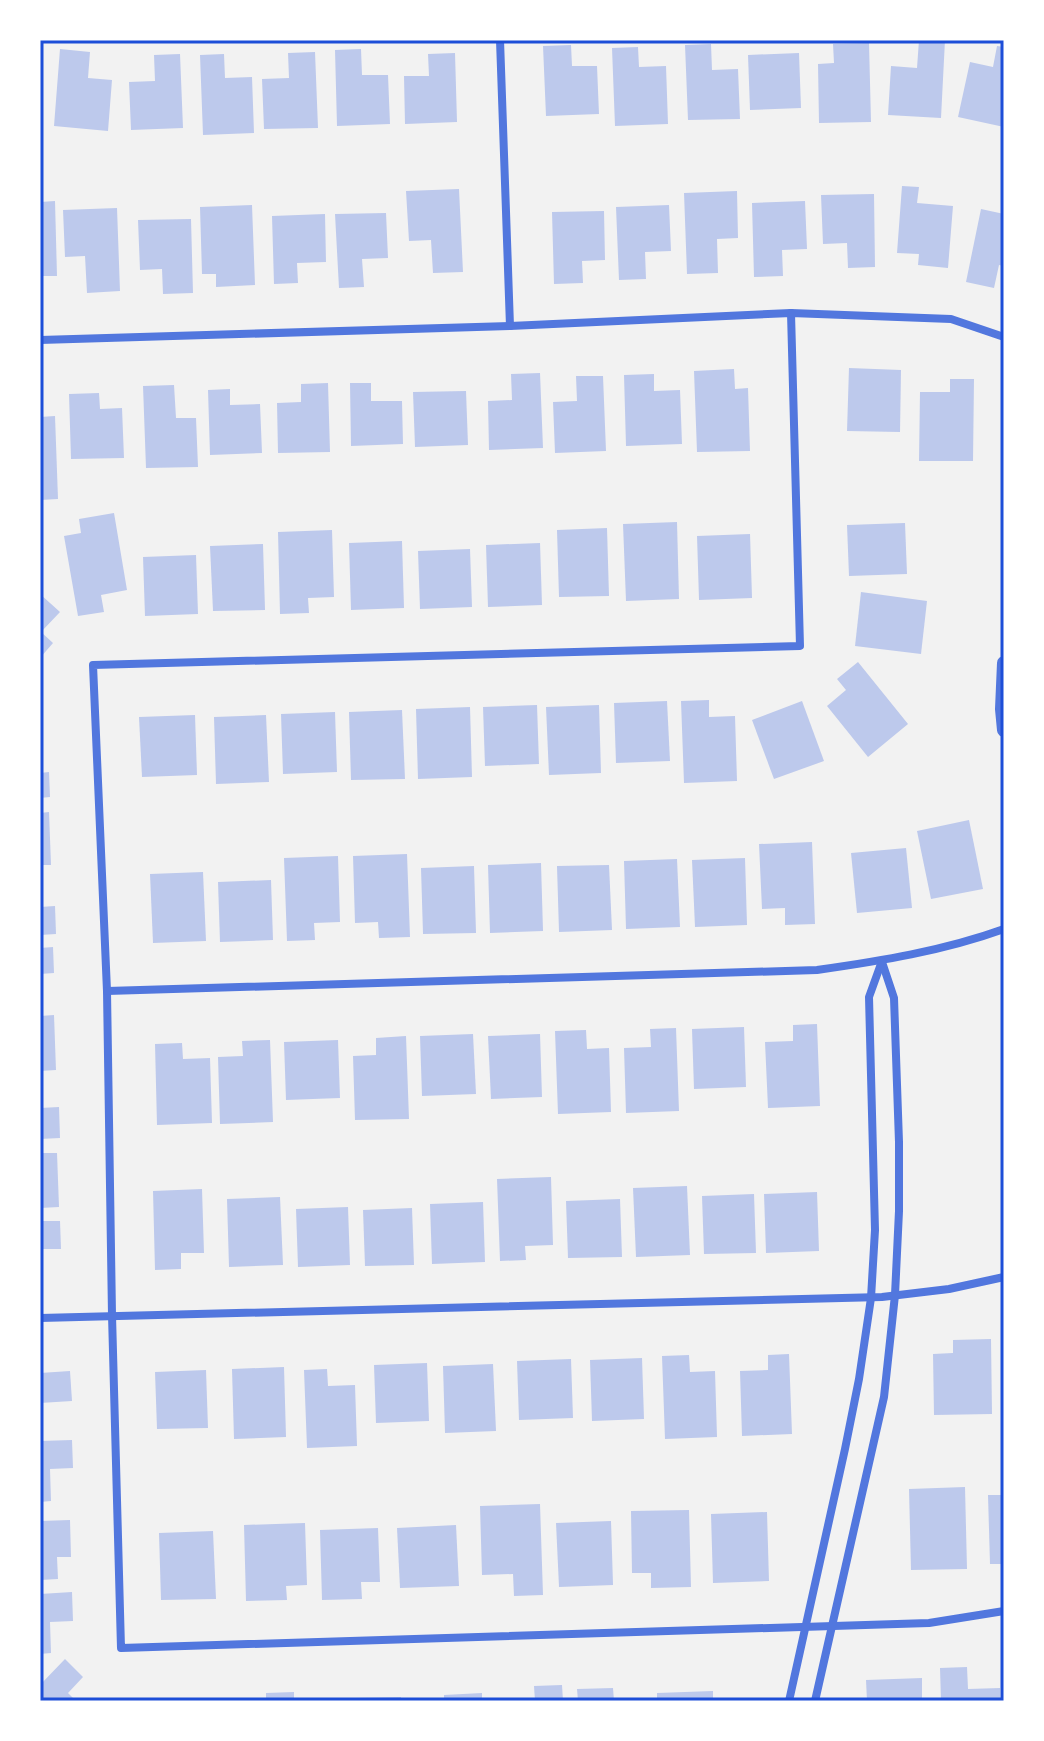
<svg xmlns="http://www.w3.org/2000/svg" width="1044" height="1741" font-family="Quicksand,sans-serif">
<style>
.building{fill:#bdc9ec}
.lines{fill:none;stroke-linecap:round;stroke-linejoin:round}
.minor{stroke:#5277de;stroke-width:8}
.tertiary{stroke:#5277de;stroke-width:14}
.neatline{fill:none;stroke:#1d4ed8;stroke-width:3}
</style>
<rect width="100%" height="100%" fill="#f2f2f2"/>
<!-- building -->
<g class="building">
<path d="M919,40h26l-4,78 -53,-3 3,-49 26,2z"/>
<path d="M869,43l2,79 -52,1 -1,-59 16,-1 -1,-19z"/>
<path d="M711,44l1,26 26,-1 2,50 -52,1 -3,-75z"/>
<path d="M571,45l1,21h25l2,48 -53,2 -3,-70z"/>
<path d="M997,46l7,1v80l-46,-10 12,-55 23,5z"/>
<path d="M638,47l1,20 27,-1 2,58 -53,2 -3,-78z"/>
<path d="M60,49l30,3 -2,26 24,2 -4,51 -54,-5z"/>
<path d="M361,49l1,26h26l2,49 -53,2 -2,-76z"/>
<path d="M315,52l3,76 -54,1 -2,-50 27,-1 -1,-25z"/>
<path d="M455,53l2,69 -52,2 -1,-48h25l-1,-22z"/>
<path d="M799,53l2,55 -51,2 -2,-55z"/>
<path d="M180,54l3,74 -52,2 -2,-48 26,-1 -1,-26z"/>
<path d="M224,54l1,24 27,-1 2,56 -51,2 -3,-80z"/>
<path d="M902,186l17,1 -2,16 36,3 -5,62 -30,-3 1,-11 -22,-1z"/>
<path d="M459,189l4,83 -30,1 -2,-33 -22,1 -3,-50z"/>
<path d="M737,191l1,47 -21,1 1,34 -31,1 -3,-81z"/>
<path d="M874,194l1,73 -27,1 -1,-25 -24,1 -2,-49z"/>
<path d="M55,201l2,75h-17v-74z"/>
<path d="M805,201l2,48 -25,1 1,26 -29,1 -2,-74z"/>
<path d="M252,205l3,80 -39,2v-13h-14l-2,-67z"/>
<path d="M669,205l2,46 -26,1 1,27 -27,1 -3,-73z"/>
<path d="M117,208l3,83 -33,2 -2,-37 -20,1 -2,-47z"/>
<path d="M981,209l23,5v52l-5,-1 -5,23 -28,-6z"/>
<path d="M604,211l1,49 -23,1 1,22 -29,1 -2,-72z"/>
<path d="M386,213l2,45 -26,1 2,28 -25,1 -4,-74z"/>
<path d="M325,214l1,48 -29,1 1,20 -24,1 -2,-68z"/>
<path d="M191,219l2,74 -30,1 -1,-25 -22,1 -2,-50z"/>
<path d="M849,368l52,2 -1,62 -53,-1z"/>
<path d="M734,369l1,20 13,-1 2,63 -53,1 -3,-81z"/>
<path d="M540,373l3,75 -54,2 -1,-49 24,-1 -1,-26z"/>
<path d="M654,374v17l26,-1 2,54 -56,2 -2,-71z"/>
<path d="M576,376h27l3,75 -51,2 -2,-51 24,-1z"/>
<path d="M950,379h24l-1,82h-54l1,-69h30z"/>
<path d="M328,383l2,69 -52,1 -1,-50 24,-1v-18z"/>
<path d="M350,383h21v18h31l1,43 -52,2z"/>
<path d="M174,385l2,33h20l2,49 -52,1 -3,-82z"/>
<path d="M230,389v16l30,-1 2,49 -52,2 -2,-65z"/>
<path d="M466,391l2,54 -53,2 -2,-55z"/>
<path d="M99,393l1,16 22,-1 2,50 -53,1 -2,-65z"/>
<path d="M55,416l3,83 -18,1v-83z"/>
<path d="M114,513l13,77 -26,5 3,17 -26,4 -14,-80 17,-3 -2,-14z"/>
<path d="M677,522l2,77 -53,2 -3,-77z"/>
<path d="M905,523l2,51 -58,2 -2,-51z"/>
<path d="M607,528l2,68 -50,1 -2,-67z"/>
<path d="M332,530l2,67 -26,1 1,15 -29,1 -2,-82z"/>
<path d="M750,534l2,64 -53,2 -2,-64z"/>
<path d="M402,541l2,67 -53,2 -2,-67z"/>
<path d="M540,543l2,62 -54,2 -2,-62z"/>
<path d="M263,544l2,66 -52,1 -3,-65z"/>
<path d="M470,549l2,58 -52,2 -2,-58z"/>
<path d="M196,555l2,59 -53,2 -2,-59z"/>
<path d="M861,592l66,9 -6,53 -66,-8z"/>
<path d="M40,594l20,18 -19,20 12,11 -13,15z"/>
<path d="M858,662l50,62 -40,33 -41,-51 19,-16 -9,-11z"/>
<path d="M709,700v17l26,-1 2,65 -53,2 -3,-82z"/>
<path d="M667,701l3,60 -54,2 -2,-60z"/>
<path d="M802,701l22,60 -50,18 -22,-59z"/>
<path d="M537,705l2,59 -54,2 -2,-59z"/>
<path d="M599,705l2,68 -52,2 -3,-68z"/>
<path d="M470,707l2,70 -54,2 -2,-70z"/>
<path d="M402,710l3,69 -54,1 -2,-68z"/>
<path d="M335,712l2,60 -54,2 -2,-60z"/>
<path d="M195,715l2,60 -55,2 -3,-60z"/>
<path d="M266,715l3,67 -53,2 -2,-67z"/>
<path d="M49,772l1,25 -10,1v-25z"/>
<path d="M49,812l2,53h-11v-52z"/>
<path d="M969,820l14,69 -52,10 -14,-68z"/>
<path d="M812,842l3,82 -30,1v-17l-23,1 -3,-65z"/>
<path d="M906,848l6,60 -55,5 -6,-60z"/>
<path d="M407,854l3,83 -31,1 -1,-16 -23,1 -2,-67z"/>
<path d="M338,856l2,66 -26,1 1,17 -28,1 -3,-83z"/>
<path d="M745,858l2,67 -52,2 -3,-67z"/>
<path d="M677,859l3,68 -54,2 -2,-68z"/>
<path d="M541,863l2,68 -53,2 -2,-68z"/>
<path d="M609,865l3,65 -53,2 -2,-66z"/>
<path d="M474,866l2,67 -53,1 -2,-66z"/>
<path d="M203,872l3,69 -53,2 -3,-69z"/>
<path d="M271,880l2,60 -53,2 -2,-60z"/>
<path d="M55,906l1,28 -16,1v-28z"/>
<path d="M53,947l1,26 -14,1v-26z"/>
<path d="M54,1015l2,55 -16,1v-55z"/>
<path d="M817,1024l3,82 -52,2 -3,-66 28,-1v-16z"/>
<path d="M744,1027l2,60 -52,2 -2,-60z"/>
<path d="M676,1028l3,83 -53,2 -2,-65 27,-1 -1,-18z"/>
<path d="M586,1030l1,19 22,-1 2,64 -53,2 -3,-83z"/>
<path d="M473,1034l3,60 -54,2 -2,-60z"/>
<path d="M540,1034l2,63 -51,2 -3,-63z"/>
<path d="M406,1036l3,83 -54,1 -2,-64 23,-1v-17z"/>
<path d="M270,1040l3,82 -53,2 -2,-67 25,-1 -1,-15z"/>
<path d="M338,1040l2,58 -54,2 -2,-58z"/>
<path d="M182,1043l1,16 27,-1 2,65 -55,2 -2,-81z"/>
<path d="M59,1107l1,31 -20,1v-31z"/>
<path d="M40,1153h17l2,54 -19,1z"/>
<path d="M551,1177l2,68 -28,1 1,14 -26,1 -3,-82z"/>
<path d="M687,1186l3,69 -54,2 -3,-69z"/>
<path d="M202,1189l2,64h-23v16l-26,1 -2,-79z"/>
<path d="M817,1192l2,59 -53,2 -2,-59z"/>
<path d="M754,1194l2,59 -52,1 -2,-58z"/>
<path d="M280,1197l3,68 -54,2 -2,-68z"/>
<path d="M620,1199l2,58 -54,1 -2,-57z"/>
<path d="M483,1202l2,60 -53,2 -2,-60z"/>
<path d="M348,1207l2,58 -52,2 -2,-58z"/>
<path d="M412,1208l2,57 -49,1 -2,-56z"/>
<path d="M40,1221h20l1,28h-21z"/>
<path d="M991,1339l1,75 -58,1 -1,-61 20,-1v-13z"/>
<path d="M789,1354l3,80 -50,2 -2,-65 28,-1v-15z"/>
<path d="M689,1355l1,17 25,-1 2,66 -52,2 -3,-83z"/>
<path d="M642,1358l2,61 -52,2 -2,-61z"/>
<path d="M571,1359l2,59 -54,2 -2,-59z"/>
<path d="M427,1363l2,58 -53,2 -2,-58z"/>
<path d="M493,1364l3,67 -51,2 -2,-67z"/>
<path d="M284,1367l2,70 -52,2 -2,-70z"/>
<path d="M327,1369l1,17 27,-1 2,61 -50,2 -3,-78z"/>
<path d="M206,1370l2,58 -51,1 -2,-57z"/>
<path d="M70,1371l2,30 -32,2v-30z"/>
<path d="M72,1440l1,28 -23,1 1,32 -11,1v-61z"/>
<path d="M965,1487l2,82 -56,1 -2,-81z"/>
<path d="M988,1495h16v69h-14z"/>
<path d="M540,1504l3,91 -29,1 -1,-22 -31,1 -2,-69z"/>
<path d="M689,1510l2,77 -40,1v-15h-19l-1,-62z"/>
<path d="M767,1512l2,69 -56,2 -2,-69z"/>
<path d="M70,1520l1,37h-14l1,22 -18,1v-59z"/>
<path d="M611,1521l2,64 -54,2 -3,-64z"/>
<path d="M305,1523l2,62 -21,1 1,14 -41,1 -2,-76z"/>
<path d="M456,1525l3,61 -59,2 -3,-60z"/>
<path d="M378,1528l2,54h-19l1,17 -40,1 -2,-70z"/>
<path d="M213,1531l3,68 -55,1 -2,-67z"/>
<path d="M72,1592l1,29 -23,1 1,31 -11,1v-60z"/>
<path d="M65,1659l18,18 -15,16 8,8h-36v-16z"/>
<path d="M967,1667l1,22 32,-1v13h-59l-1,-33z"/>
<path d="M922,1678v23h-55l-1,-21z"/>
<path d="M562,1685l1,16h-28l-1,-15z"/>
<path d="M613,1688l1,13h-36l-1,-12z"/>
<path d="M713,1691v10h-56v-8z"/>
<path d="M294,1692v9h-28v-8z"/>
<path d="M482,1693v8h-38v-6z"/>
<path d="M401,1697v4h-46v-3z"/>
</g>
<g class="lines">
<!-- minor -->
<g class="minor">
<path d="M500,40l10,286"/>
<path d="M791,313l9,333 -707,19 14,326 5,324 9,333 808,-25 75,-12"/>
<path d="M40,340l470,-14 281,-13 160,6 53,18"/>
<path d="M107,991l710,-21c63,-9 126,-19 187,-41"/>
<path d="M40,1318l842,-21 67,-8 55,-12"/>
<path d="M789,1701l56,-252 14,-70 12,-81 4,-68 -6,-233 13,-36"/>
<path d="M815,1701l69,-304 11,-102 4,-84v-69l-5,-144 -12,-36"/>
</g>
<!-- tertiary -->
<path class="tertiary" d="M1004,663l-2,46 2,21"/>
</g>
<!-- border -->
<rect width="1044" height="1741" fill="none" stroke="#ffffff" stroke-width="84"/>
<rect x="42" y="42" width="960" height="1657" class="neatline"/>
</svg>
